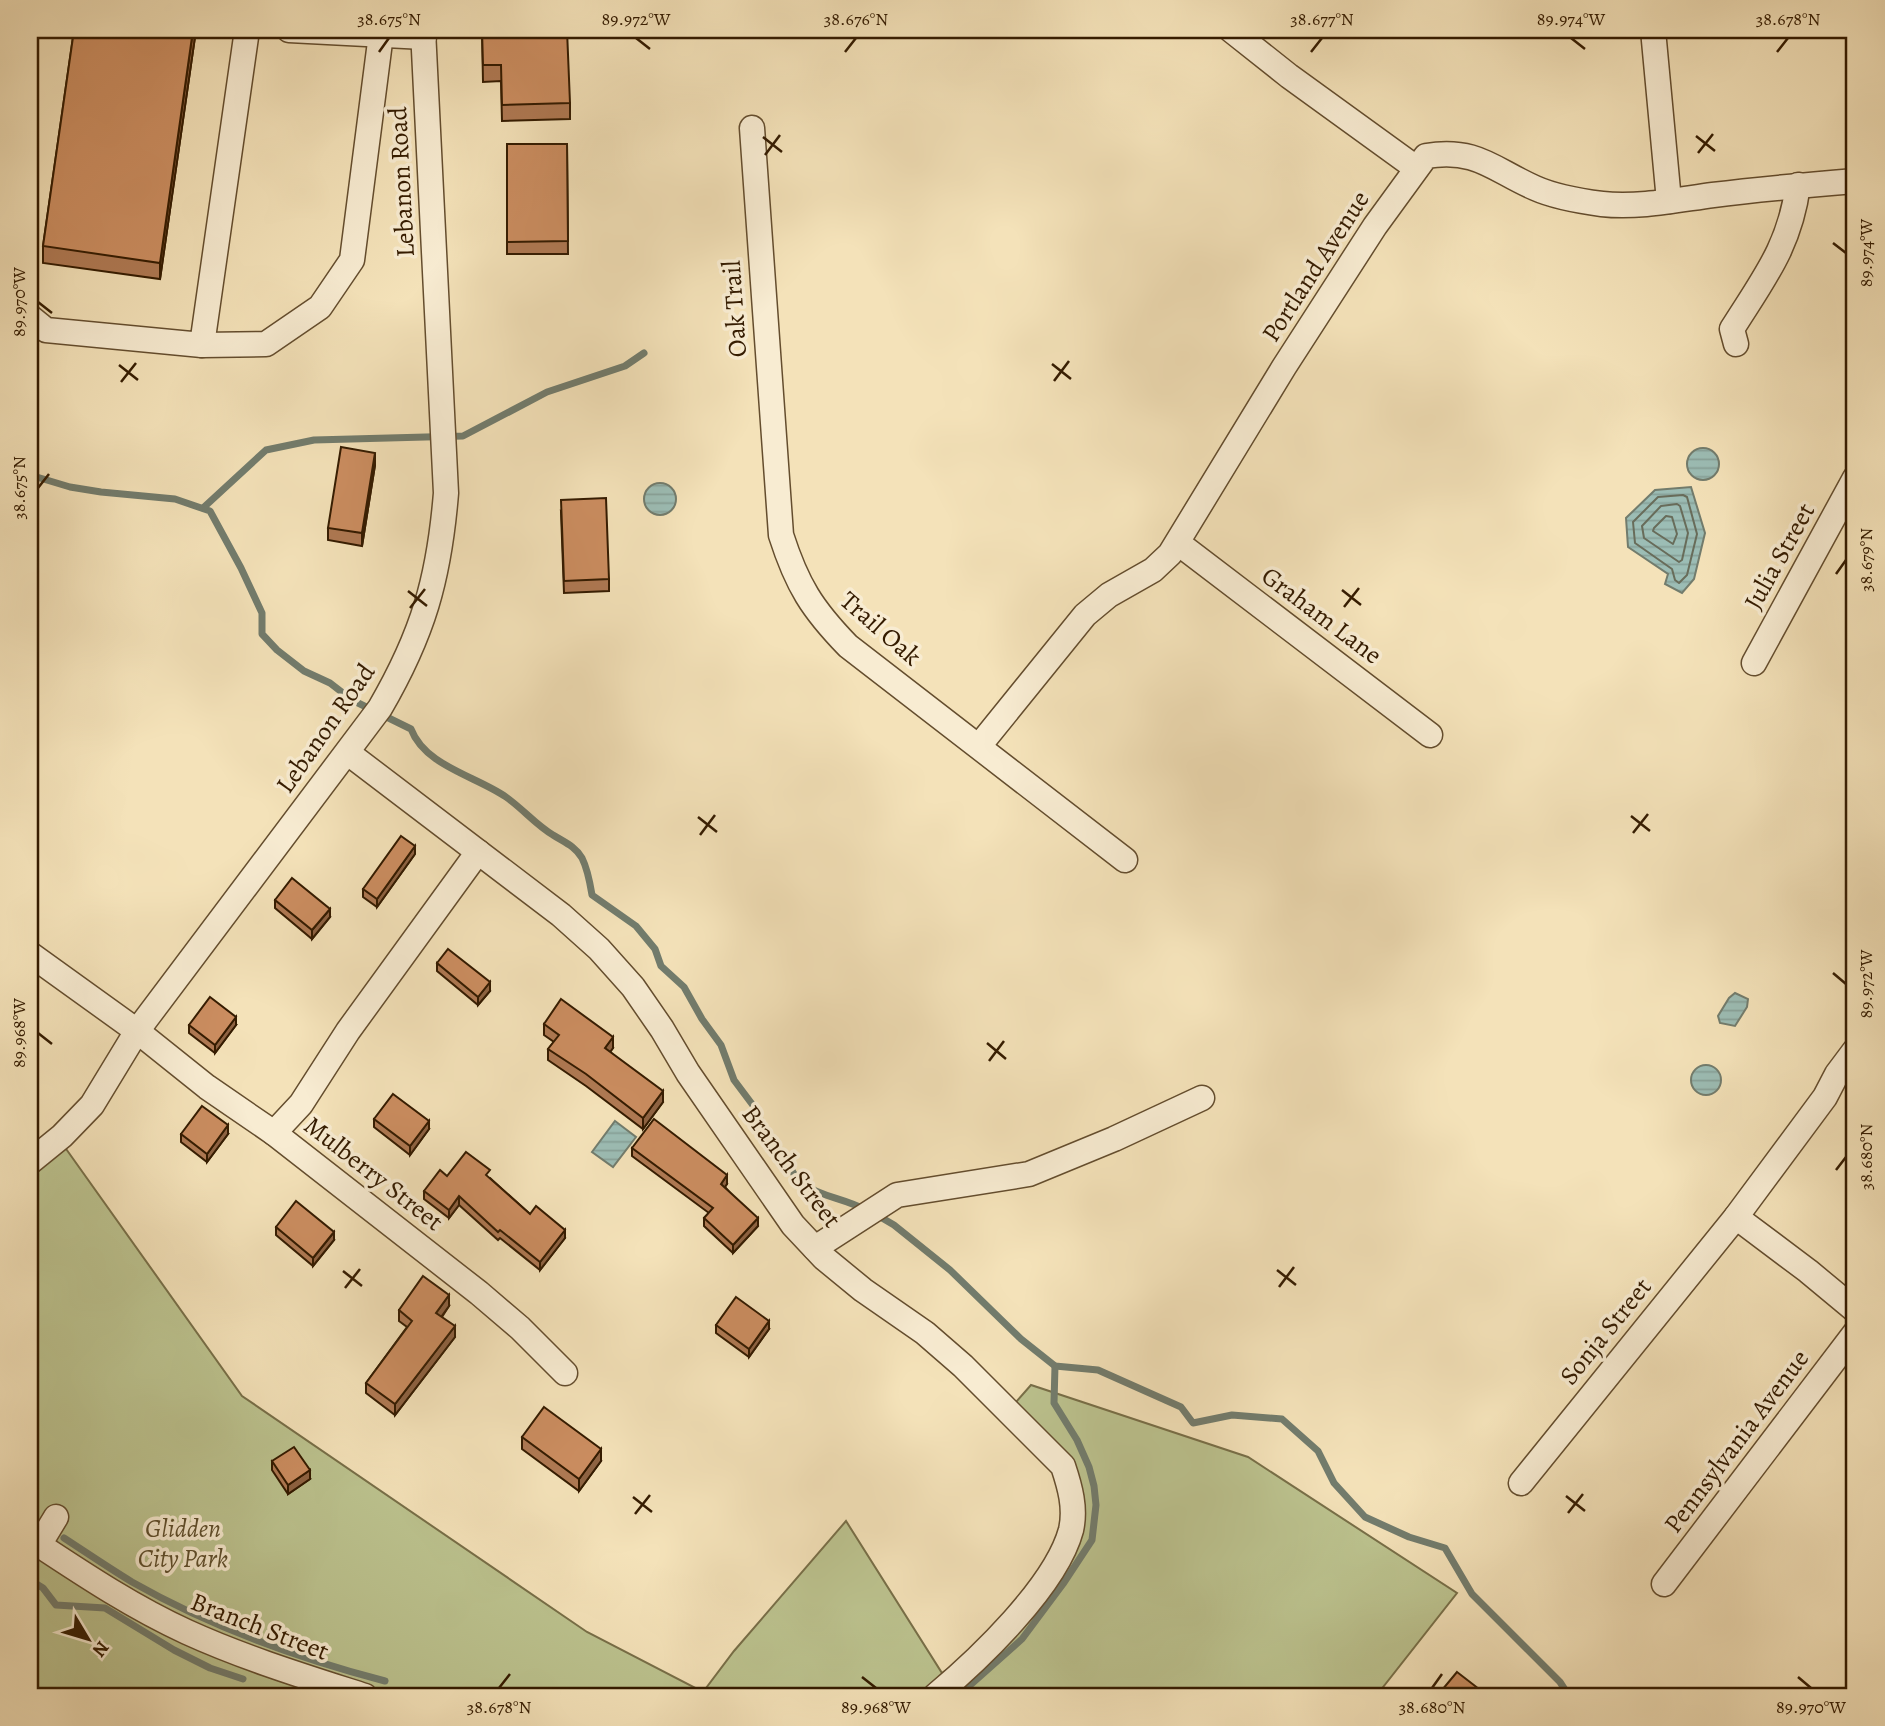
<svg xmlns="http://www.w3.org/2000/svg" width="1885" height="1726" font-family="Alegreya,serif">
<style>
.park{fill:#bcc38f;stroke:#786f48;stroke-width:2}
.water{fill:url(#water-rules);stroke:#727c6d;stroke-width:2}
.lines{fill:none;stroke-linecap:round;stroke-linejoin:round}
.shore{stroke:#686c5a;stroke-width:2}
.stream{stroke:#727c6d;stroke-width:7}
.minor-casing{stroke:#644d2e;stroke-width:27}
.minor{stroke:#f8ecd2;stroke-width:24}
.wall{fill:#af7953;stroke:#341b00;stroke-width:2}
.shaded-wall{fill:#8e6343;stroke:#341b00;stroke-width:2}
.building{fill:#cb8d60;stroke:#341b00;stroke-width:2}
.ticks{fill:none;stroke:#341b00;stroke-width:2.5}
.labels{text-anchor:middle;stroke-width:7;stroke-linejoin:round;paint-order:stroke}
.street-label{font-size:26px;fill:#341b00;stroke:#f8ecd2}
.park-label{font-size:26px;font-style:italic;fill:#5d4d2b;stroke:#f8ecd2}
.neatline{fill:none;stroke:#341b00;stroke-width:2.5}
.ticks-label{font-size:18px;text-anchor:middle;fill:#341b00}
</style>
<defs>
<pattern id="water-rules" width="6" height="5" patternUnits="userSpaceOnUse" patternTransform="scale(1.75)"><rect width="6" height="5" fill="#9cbdb5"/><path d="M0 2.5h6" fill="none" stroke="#87a29a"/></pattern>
</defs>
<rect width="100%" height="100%" fill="#f4e2b9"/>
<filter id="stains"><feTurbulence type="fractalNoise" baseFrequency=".00286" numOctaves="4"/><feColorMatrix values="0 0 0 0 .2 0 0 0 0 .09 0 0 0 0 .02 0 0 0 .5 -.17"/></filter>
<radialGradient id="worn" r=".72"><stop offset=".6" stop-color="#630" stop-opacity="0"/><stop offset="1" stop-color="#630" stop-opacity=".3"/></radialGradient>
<!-- park -->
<path class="park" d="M59,1139l183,257 345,236 116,60 31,-41 112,-130 96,152 65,-44 61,-93 2,-48 -62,-77 23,-26 217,72 209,136 -81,103h-1346v-536z"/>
<!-- water -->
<g class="water">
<circle cx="1703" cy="464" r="16"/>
<circle cx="660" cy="499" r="16"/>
<path d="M1691,487l14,46 -11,46 -12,14 -17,-9 3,-10 -40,-27 -2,-29 29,-28z"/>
<path d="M1735,993l13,6 -1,8 -12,19 -15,-3 -2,-7 11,-18z"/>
<circle cx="1706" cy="1080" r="15"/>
<path d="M615,1121l21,16 -23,30 -21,-15z"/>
</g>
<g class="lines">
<!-- shore -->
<g class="shore">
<path d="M1683,495l4,2 10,37 -10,41 -8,8 -4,-3 -3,-11 -37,-26 -2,-21 25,-25z"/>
<path d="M1677,504l3,2 8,27 -6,27 -3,2 -35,-24 -2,-12 19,-20z"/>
<path d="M1666,516l6,1 5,17 -4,10 -20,-13 1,-3z"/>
</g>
<!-- stream -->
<g class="stream">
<path d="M30,475l40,12 31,5 74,7 35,12 31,57 21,45v21l15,16 27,21 26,12 22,17 59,29c14,37 65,47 95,68 17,12 30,28 47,38 11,7 22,11 29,23 6,12 8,25 10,37l44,31 19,23 6,17 23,21 18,32 19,26 13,35 24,32 8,30 9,9 11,5c11,42 47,36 80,54"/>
<path d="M203,508l63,-58 48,-10 149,-4 84,-44 78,-26 19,-13"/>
<path d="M877,1215l17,10 56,45 71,69 34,27 43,4 83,37 12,16 39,-8 50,4 36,32 16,32 31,34 44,20 36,11 27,46 88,88 9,14"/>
<path d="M30,1515l4,3"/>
<path d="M64,1538c23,15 45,30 68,44 79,45 165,76 253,99"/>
<path d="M30,1580l13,8 13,17 49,3 69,42 36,18 33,11"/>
<path d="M958,1696l64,-57 41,-55 29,-44 4,-35 -2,-19 -5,-19 -12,-27 -23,-37 1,-37"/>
</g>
<defs>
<g id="minor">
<path d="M289,30l135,7"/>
<path d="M1231,30l58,46 127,92"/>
<path d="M1653,30l16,171"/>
<path d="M752,128l29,407c16,50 31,74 67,111l277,214"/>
<path d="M30,317l16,13 156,15 45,-315"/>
<path d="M1736,344l-4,-15c32,-51 58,-83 66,-144"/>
<path d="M202,345l64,-1 54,-37 32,-47 29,-226"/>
<path d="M1178,543l252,192"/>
<path d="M1754,663l101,-185"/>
<path d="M979,746l106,-131 24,-20 44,-25 17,-16 114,-187 91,-141 51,-70c51,-8 66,13 109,32 20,9 44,13 67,16 36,4 74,-4 111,-9 47,-6 94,-10 142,-14"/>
<path d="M348,753l213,162 38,34 34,38 29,42 26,44 105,152 31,33 39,32 62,43 38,33 100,100c7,21 13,42 8,64 -15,56 -92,129 -136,166"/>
<path d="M30,954l107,77 70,56 67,46 205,160 41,35 45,45"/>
<path d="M274,1133l27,-29 47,-73 130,-179"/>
<path d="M30,1162l32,-26 30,-31 45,-74 243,-323c43,-74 59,-129 66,-215l-23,-463"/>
<path d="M1736,1217l72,54 47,39"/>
<path d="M815,1248l82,-53 132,-21 85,-35 88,-41"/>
<path d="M1521,1483l215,-266 89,-120 12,-23 18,-24"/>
<path d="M30,1539c50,33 102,68 157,93 57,26 119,45 178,64"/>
<path d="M39,1545l17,-28"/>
<path d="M1664,1584l191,-251"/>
</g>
</defs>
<!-- minor casing -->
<use href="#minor" class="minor-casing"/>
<!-- minor -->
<use href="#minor" class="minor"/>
</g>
<!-- wall -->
<g class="wall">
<path d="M74,30h122l-36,249 -117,-16v-17z"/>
<path d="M482,30l88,73v16l-68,2 -1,-40 -18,1z"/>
<path d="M507,144h60l1,110h-61z"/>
<path d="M375,465l-13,81 -34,-6v-12z"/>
<path d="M561,512l48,67v12l-45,2z"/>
<path d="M415,854l-38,53 -14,-10v-8z"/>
<path d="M275,900l55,17 -18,22 -37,-31z"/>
<path d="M437,963l53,28 -12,14 -41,-34z"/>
<path d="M544,1024l69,24 -3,4 53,50 -20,27 -57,-43 -38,-26v-11l6,-7 -10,-7z"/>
<path d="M189,1025h47l-21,28 -26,-20z"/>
<path d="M374,1119l55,10 -19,26 -36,-28z"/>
<path d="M181,1134h47l-21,28 -26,-20z"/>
<path d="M632,1148l95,36 -2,3 33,39 -25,27 -29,-27v-8l5,-5 -77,-57z"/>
<path d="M447,1176l43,2 40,36 35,24 -25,32 -40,-32 -2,2 -39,-35 -10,13 -25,-19v-8z"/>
<path d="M276,1227l58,13 -21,26 -37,-31z"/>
<path d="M449,1306l-7,11 13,20 -60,78 -29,-22v-10l41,-56 -8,-6v-11z"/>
<path d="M716,1325l53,4 -20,28 -33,-24z"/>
<path d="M522,1437l79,24 -22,30 -57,-42z"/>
<path d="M272,1461l38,18 -22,15 -16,-24z"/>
</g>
<!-- shaded-wall -->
<g class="shaded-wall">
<path d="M193,30h3l-36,249v-16z"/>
<path d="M375,453v12l-13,81v-13z"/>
<path d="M415,846v8l-38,53v-8z"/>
<path d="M330,909v8l-18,22v-9z"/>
<path d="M490,982v9l-12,14v-8z"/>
<path d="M236,1017v8l-21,28v-8z"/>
<path d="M613,1037v11l-8,11v-11z"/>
<path d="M663,1091v11l-20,27v-11z"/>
<path d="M429,1121v8l-19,26v-9z"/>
<path d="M228,1125v9l-21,28v-8z"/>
<path d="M727,1175v9l-6,8v-8z"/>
<path d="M459,1196v9l-10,13v-8z"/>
<path d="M758,1218v8l-25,27v-8z"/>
<path d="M565,1230v8l-25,32v-8z"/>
<path d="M334,1232v8l-21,26v-8z"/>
<path d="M449,1295v11l-13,18v-11z"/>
<path d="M769,1321v8l-20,28v-8z"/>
<path d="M455,1326v11l-60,78v-11z"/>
<path d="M601,1449v12l-22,30v-12z"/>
<path d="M310,1470v9l-22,15v-9z"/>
</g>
<!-- building -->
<g class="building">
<path d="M74,30h119l-33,233 -117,-17z"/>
<path d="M482,30h85l3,73 -68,2 -1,-40h-18z"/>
<path d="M507,144h60l1,97 -61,1z"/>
<path d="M341,447l34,6 -13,80 -34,-5z"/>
<path d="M606,498l3,81 -45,2 -3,-81z"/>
<path d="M401,836l14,10 -38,53 -14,-10z"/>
<path d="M292,878l38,31 -18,21 -37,-30z"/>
<path d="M448,949l42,33 -12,15 -41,-34z"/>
<path d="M210,997l26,20 -21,28 -26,-20z"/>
<path d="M561,999l52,38 -8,11 58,43 -20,27 -57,-44 -38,-25 11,-14 -15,-11z"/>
<path d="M393,1094l36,27 -19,25 -36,-27z"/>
<path d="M202,1106l26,19 -21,29 -26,-20z"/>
<path d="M654,1119l73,56 -6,9 37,34 -25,27 -29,-27 9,-10 -81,-60z"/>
<path d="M466,1152l24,18 -4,5 44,39 6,-8 29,24 -25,32 -40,-32 -2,2 -39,-36 -10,14 -25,-19 16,-21 7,6z"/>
<path d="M296,1201l38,31 -21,26 -37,-31z"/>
<path d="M423,1276l26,19 -13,18 19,13 -60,78 -29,-21 46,-62 -13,-11z"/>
<path d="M736,1297l33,24 -20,28 -33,-24z"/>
<path d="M544,1407l57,42 -22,30 -57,-42z"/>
<path d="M294,1447l16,23 -22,15 -16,-24z"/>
<path d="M1457,1672l31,24h-51z"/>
</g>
<!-- ticks -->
<path class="ticks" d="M636,38l14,11M1571,38l14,11M379,52l10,-14M845,52l11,-14M1311,52l11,-14M1777,52l11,-14M1696,136l19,15M763,137l19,15M1698,153l15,-19M765,155l15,-20M1833,243l13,10M38,302l14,11M1052,364l19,15M119,365l19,15M1054,381l15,-20M121,382l15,-19M38,488l11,-14M1836,574l10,-14M1342,590l19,15M408,591l19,15M1344,607l15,-19M410,608l15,-19M1631,816l19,15M698,817l19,15M1633,833l15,-19M700,835l15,-20M1833,973l13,11M38,1033l14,11M987,1043l19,16M989,1061l15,-20M1836,1170l10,-13M1277,1270l19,15M343,1271l19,15M1279,1287l15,-20M345,1288l15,-19M1566,1496l19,15M633,1497l19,15M1568,1513l15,-19M635,1514l15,-19M862,1677l14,11M1798,1677l13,11M499,1688l11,-14M1432,1688l10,-14"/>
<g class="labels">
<!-- street labels -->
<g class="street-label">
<text transform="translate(401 182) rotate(-93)" y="9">Lebanon Road</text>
<text transform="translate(1315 266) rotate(-57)" y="9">Portland Avenue</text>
<text transform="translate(734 309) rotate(-94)" y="9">Oak Trail</text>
<text transform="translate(1779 556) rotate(-61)" y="9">Julia Street</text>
<text transform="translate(1322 615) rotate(37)" y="9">Graham Lane</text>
<text transform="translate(881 628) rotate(41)" y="9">Trail Oak</text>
<text transform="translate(325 728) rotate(-55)" y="9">Lebanon Road</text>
<text transform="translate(792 1166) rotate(53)" y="9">Branch Street</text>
<text transform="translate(374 1173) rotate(38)" y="9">Mulberry Street</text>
<text transform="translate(1605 1331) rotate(-51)" y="9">Sonja Street</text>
<text transform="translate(1736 1441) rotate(-53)" y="9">Pennsylvania Avenue</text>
<text transform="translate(260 1626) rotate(21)" y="9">Branch Street</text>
</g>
<!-- park labels -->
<g class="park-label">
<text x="183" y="1537">Glidden<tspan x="183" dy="30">City Park</tspan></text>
</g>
</g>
<!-- margin -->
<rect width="1885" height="1726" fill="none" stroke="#f4e2b9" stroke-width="77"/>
<!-- north arrow -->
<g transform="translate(88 1639) rotate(128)" stroke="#f8ecd2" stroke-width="5" paint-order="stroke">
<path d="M0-5L12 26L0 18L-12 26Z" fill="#341b00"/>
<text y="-10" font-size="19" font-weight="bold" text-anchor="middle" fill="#341b00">N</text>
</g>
<rect x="38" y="38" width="1808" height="1650" class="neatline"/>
<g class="ticks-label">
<text x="389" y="25">38.675°N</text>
<text x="636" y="25">89.972°W</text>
<text x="856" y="25">38.676°N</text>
<text x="1322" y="25">38.677°N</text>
<text x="1571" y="25">89.974°W</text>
<text x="1788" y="25">38.678°N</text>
<text transform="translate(1866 253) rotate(-90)" y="6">89.974°W</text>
<text transform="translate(19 302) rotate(-90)" y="6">89.970°W</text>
<text transform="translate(19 488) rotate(-90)" y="6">38.675°N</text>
<text transform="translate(1866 560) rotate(-90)" y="6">38.679°N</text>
<text transform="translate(1866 984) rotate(-90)" y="6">89.972°W</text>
<text transform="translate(19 1033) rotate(-90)" y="6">89.968°W</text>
<text transform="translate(1866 1157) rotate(-90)" y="6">38.680°N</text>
<text x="499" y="1713">38.678°N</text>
<text x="876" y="1713">89.968°W</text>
<text x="1432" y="1713">38.680°N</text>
<text x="1811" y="1713">89.970°W</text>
</g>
<rect width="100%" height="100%" filter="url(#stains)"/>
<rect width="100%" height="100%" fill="url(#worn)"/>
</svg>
